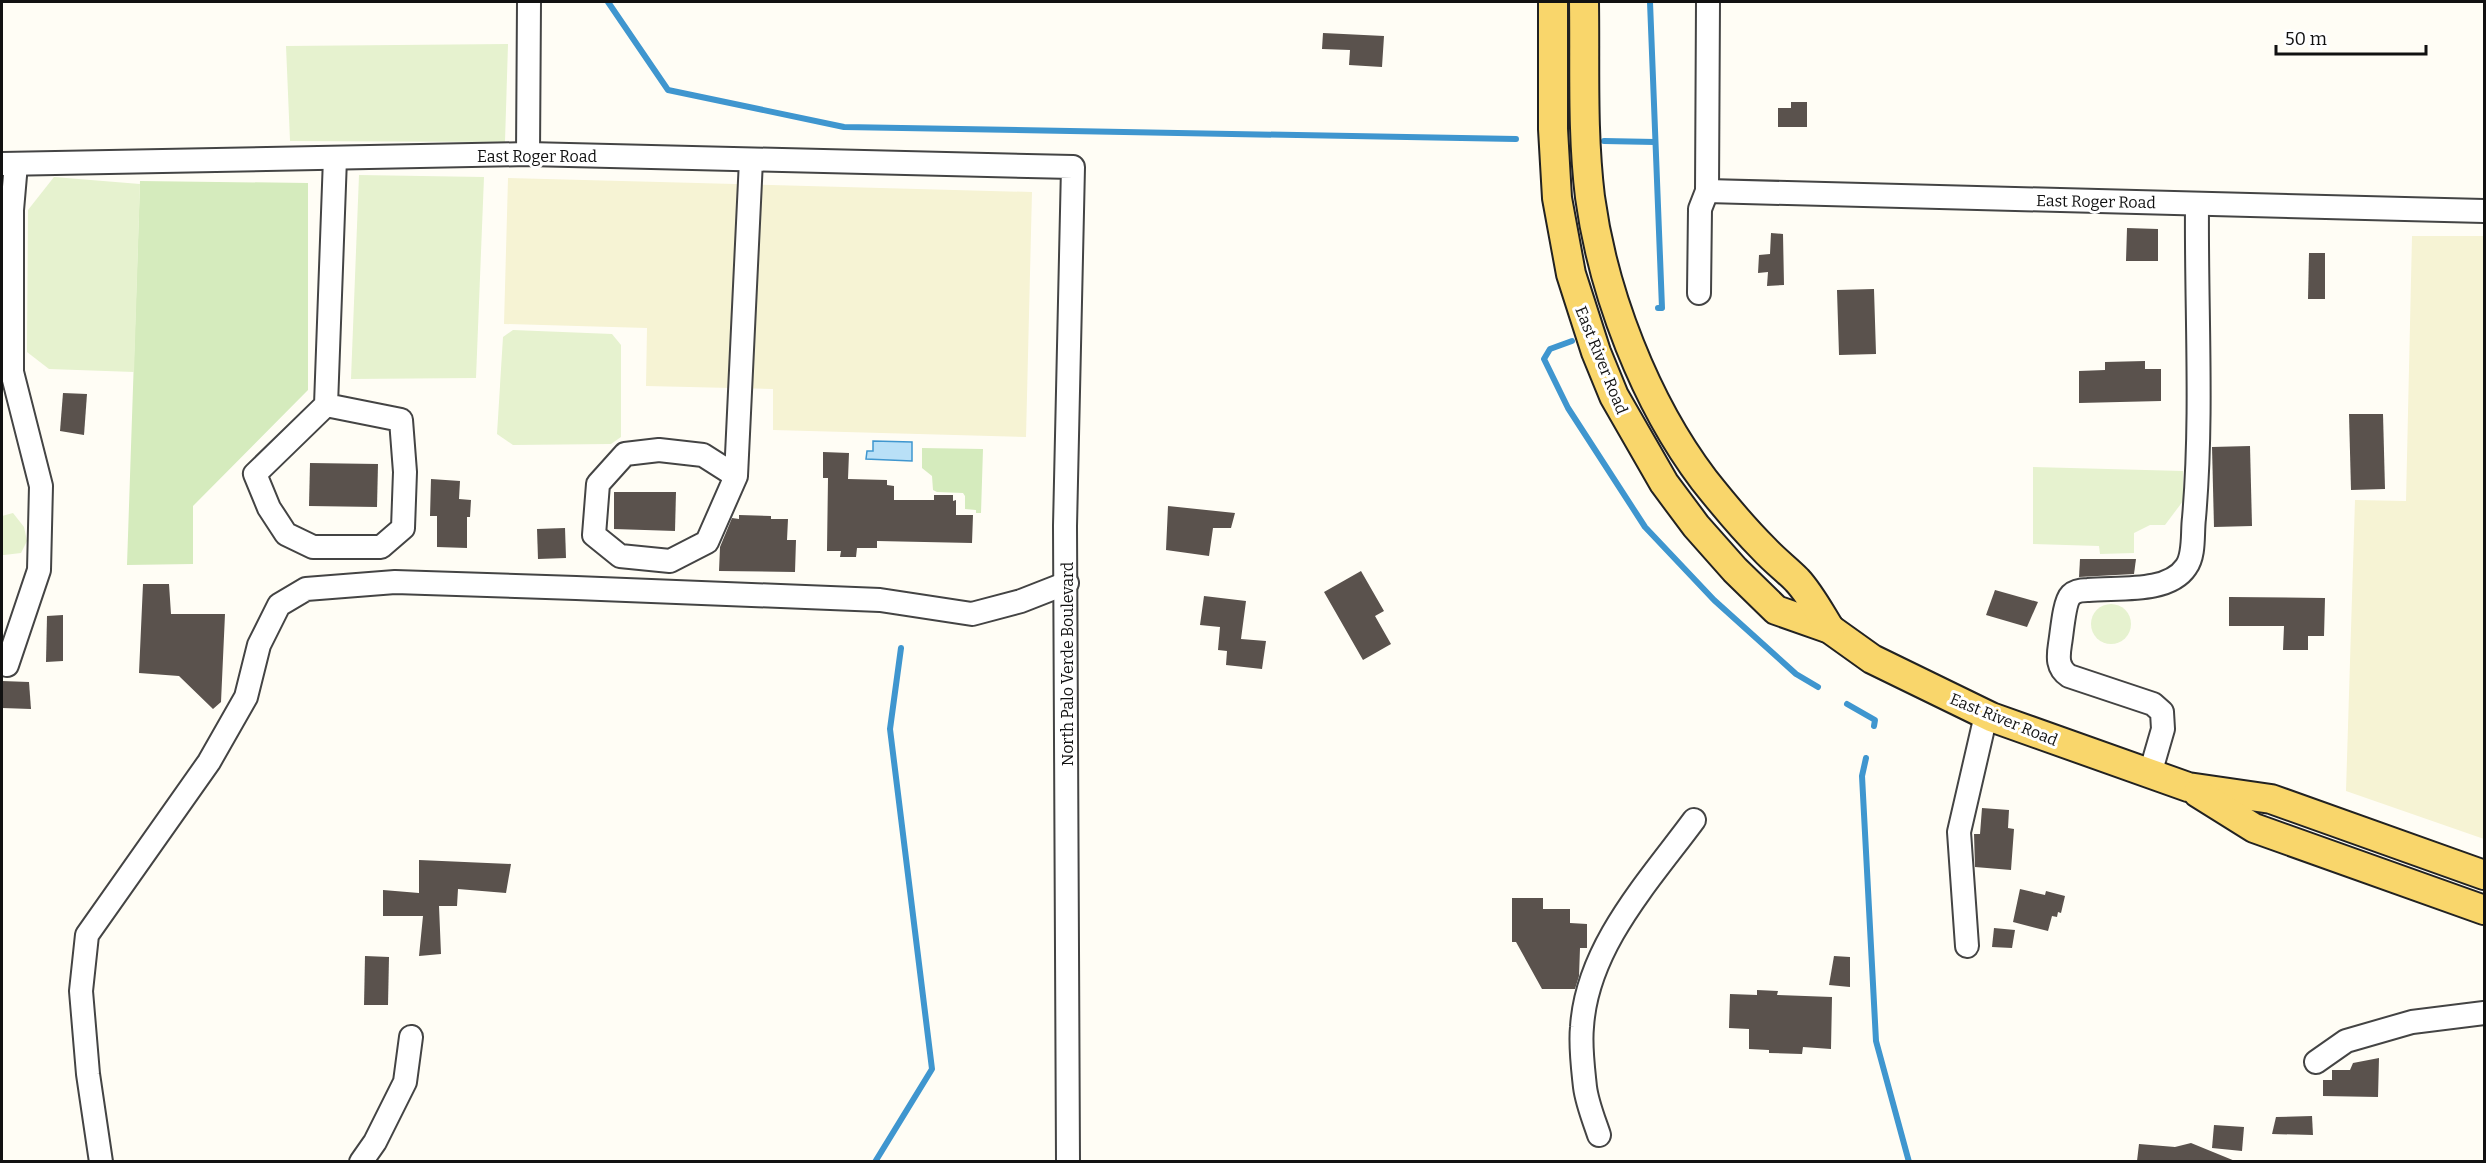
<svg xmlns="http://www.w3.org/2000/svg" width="2486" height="1163" font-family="Bitter,serif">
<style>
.farmland{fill:#f6f3d4}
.green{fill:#d5ebbd}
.pitch{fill:#e6f2cf}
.water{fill:#b9e0f7;stroke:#3f96cf;stroke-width:1.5}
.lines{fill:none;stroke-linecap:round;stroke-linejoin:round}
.stream{stroke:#3f96cf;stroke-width:6}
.building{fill:#5a524d}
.minor-casing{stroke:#444;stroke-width:26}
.major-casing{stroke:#222;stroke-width:32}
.minor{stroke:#fff;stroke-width:22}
.major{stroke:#f9d66b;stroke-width:28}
.labels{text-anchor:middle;stroke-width:6;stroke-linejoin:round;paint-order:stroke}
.street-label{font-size:16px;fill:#111;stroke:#fff}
</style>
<rect width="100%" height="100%" fill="#fffdf5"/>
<!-- farmland -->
<g class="farmland">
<path d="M508,178l524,14 -6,245 -253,-7v-41l-127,-3 1,-58 -143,-4z"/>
<path d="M2412,236h72v603l-138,-48 9,-291 51,1z"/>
</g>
<!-- green -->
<g class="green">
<path d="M140,181l168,2v207l-115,116v58l-66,1z"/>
<path d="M922,448l61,1 -2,64h-5v-3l-11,-1v-13l-2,-3 -26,-1 -4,-2 -1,-14 -10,-8z"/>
</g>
<!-- pitch -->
<g class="pitch">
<path d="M508,44l-3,98 -215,-1 -4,-95z"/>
<path d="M359,175l125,2 -8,201 -125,1z"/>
<path d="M54,177l86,7 -6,188 -85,-3 -22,-17 1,-142z"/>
<path d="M513,330l99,4 9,11v92l-10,7 -98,1 -16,-11 6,-97z"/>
<path d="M2033,467l150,4v30l-18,24h-15l-16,8v20l-34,1 -1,-8 -66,-2z"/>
<path d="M13,513l11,14 3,14 -6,12 -17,2h-2v-39z"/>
<circle cx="2111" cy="624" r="20"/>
</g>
<!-- water -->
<path class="water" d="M873,441l39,1v19l-46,-2 1,-8h6z"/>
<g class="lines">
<!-- stream -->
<g class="stream">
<path d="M608,2l60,88 176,37 672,12"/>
<path d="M1650,2l12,306h-4"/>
<path d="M1604,141l51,1"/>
<path d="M1572,341l-22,8 -6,10 24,49 77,119 69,73 82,74 22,13"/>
<path d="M1847,704l28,16 -1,6"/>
<path d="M1866,758l-4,18 14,265 33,121"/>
<path d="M875,1162l57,-93 -42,-340 11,-81"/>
</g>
</g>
<!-- building -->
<g class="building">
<path d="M1323,33l61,3 -2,31 -33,-2 1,-15 -28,-1z"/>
<path d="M1791,102h16v25h-29v-19h13z"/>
<path d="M2127,228l31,1v32h-32z"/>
<path d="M1771,233l12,1 1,51 -17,1 1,-14 -10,1 1,-18 11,-1z"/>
<path d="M2309,253h16v46h-17z"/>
<path d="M1874,289l2,65 -37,1 -2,-65z"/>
<path d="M2145,361v8h16v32l-82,2v-32l26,-1v-8z"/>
<path d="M63,393l24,1 -3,41 -24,-4z"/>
<path d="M2349,414h34l2,75 -34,1z"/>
<path d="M2250,446l2,80 -38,1 -2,-80z"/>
<path d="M823,452l26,1 -1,26 39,1v5l7,1v14h40v-5h19v6l3,-1v15h17l-1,28 -95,-2v7h-20l-1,9h-16l1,-6h-14l1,-73h-5z"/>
<path d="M310,463l68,1 -1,43 -68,-1z"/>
<path d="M431,479l29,2 -1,18 12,1 -1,17h-3v31l-30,-1v-31h-7z"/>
<path d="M614,492h62l-1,39 -61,-2z"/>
<path d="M1168,506l67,7 -4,15h-18l-4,28 -43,-6z"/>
<path d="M739,515l32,1v3h17l-1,21h9l-1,32 -76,-1 1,-24 12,-29 7,1z"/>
<path d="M565,528l1,30 -28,1 -1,-30z"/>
<path d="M2080,559h56l-2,15 -55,3z"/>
<path d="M1361,571l23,40 -9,5 16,28 -28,16 -39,-68z"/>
<path d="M143,584h26l2,30h54l-4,88 -8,7 -34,-33 -40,-3z"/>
<path d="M1995,590l43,12 -11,25 -41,-12z"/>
<path d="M1204,596l42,5 -5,38 25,2 -4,28 -36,-4 1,-14 -9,-1 2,-23 -20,-2z"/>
<path d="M2229,597l96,1 -1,38h-16v14h-25l1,-24h-55z"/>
<path d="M63,615v46l-17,1 1,-46z"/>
<path d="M2,681l27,1 2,27 -29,-1z"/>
<path d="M1982,808l27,2 -1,18 6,1 -3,41 -36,-3 -1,-33h6z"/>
<path d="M419,860l92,4 -5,29 -48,-4 -1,17h-18l2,48 -22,2 4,-40h-40v-26l36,3z"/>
<path d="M2020,889l25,6 1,-4 19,5 -4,17 -3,-1 -1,5 -5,-1 -4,15 -35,-9z"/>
<path d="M1512,898h31v11h27v14l17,1v24h-7l-1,28 -4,13h-33l-26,-47h-4z"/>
<path d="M1994,928l21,2 -3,18 -20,-1z"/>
<path d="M365,956l24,1 -1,48h-24z"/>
<path d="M1834,956l16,1v30l-21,-2z"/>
<path d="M1757,990l21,1 -1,4 55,2 -1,52 -28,-2 -1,7 -33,-1v-3l-20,-1v-20l-20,-1 1,-34 27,1z"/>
<path d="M2379,1058l-1,39 -55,-1v-16h9v-10h18l3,-7z"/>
<path d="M2312,1116l1,19 -41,-1 4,-17z"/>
<path d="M2214,1125l30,2 -2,24 -30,-3z"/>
<path d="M2191,1143l44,18h-98l2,-17 36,3z"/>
</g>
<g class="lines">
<defs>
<g id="minor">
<path d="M528,154l1,-152"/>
<path d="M2,164l526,-10 545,13 -8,359 3,636"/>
<path d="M1707,191l777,20"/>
<path d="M1699,293l1,-84 7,-18 1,-189"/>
<path d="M326,405l75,15 4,52 -2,56 -22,19h-68l-27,-13 -17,-26 -14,-34 71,-69 9,-247"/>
<path d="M736,476l-33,-21 -44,-5 -34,4 -27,30 -4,51 26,21 50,5 37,-19 29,-66 15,-316"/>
<path d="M7,665l32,-95 2,-84 -29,-114v-162l4,-46"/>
<path d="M2150,774l13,-45 -1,-17 -9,-8 -84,-28c-12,-8 -11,-19 -9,-32 2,-11 4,-42 11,-49 4,-4 11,-5 17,-5 29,-3 80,4 98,-23 9,-12 6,-34 8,-49 9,-104 2,-210 3,-314"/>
<path d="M1967,946l-8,-114 27,-117"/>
<path d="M2316,1062l30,-21 66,-19 72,-9"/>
<path d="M1599,1135c-5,-15 -12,-32 -14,-48 -2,-19 -5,-41 -3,-60 5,-80 67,-146 112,-207"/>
<path d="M101,1162l-13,-88 -7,-83 6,-56 122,-173 37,-65 13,-52 20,-40 27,-16 89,-7 181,6 304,12 92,14 49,-13 46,-18"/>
<path d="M361,1162l14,-20 30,-60 6,-45"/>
</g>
<g id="major">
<path d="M1553,2v127l4,69 14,76 25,78 18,44 50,87 32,43 39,44 41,40 54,19 42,30 119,58 197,70 83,12 213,76"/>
<path d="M1584,2c1,64 -2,130 6,195 13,96 55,205 114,283 19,24 39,48 60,69 10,11 22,20 33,31 13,14 23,33 33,49"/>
<path d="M2198,793l56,35 230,82"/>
</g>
</defs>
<!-- minor casing -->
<use href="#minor" class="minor-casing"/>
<!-- major casing -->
<use href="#major" class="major-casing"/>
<!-- minor -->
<use href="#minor" class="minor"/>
<!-- major -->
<use href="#major" class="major"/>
</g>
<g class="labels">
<!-- street labels -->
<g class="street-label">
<text x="537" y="162">East Roger Road</text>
<text transform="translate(2096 201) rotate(1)" y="6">East Roger Road</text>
<text transform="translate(1602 360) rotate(68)" y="6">East River Road</text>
<text transform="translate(1067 664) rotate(-90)" y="6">North Palo Verde Boulevard</text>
<text transform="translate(2004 719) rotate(22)" y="6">East River Road</text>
</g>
</g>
<!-- border -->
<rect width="2486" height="1163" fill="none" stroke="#111111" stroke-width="6"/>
<!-- scale -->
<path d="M2276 45v9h150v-9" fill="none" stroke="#111111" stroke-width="3"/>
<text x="2285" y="45" font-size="18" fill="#111111" stroke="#ffffff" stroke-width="4.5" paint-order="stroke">50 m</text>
</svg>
